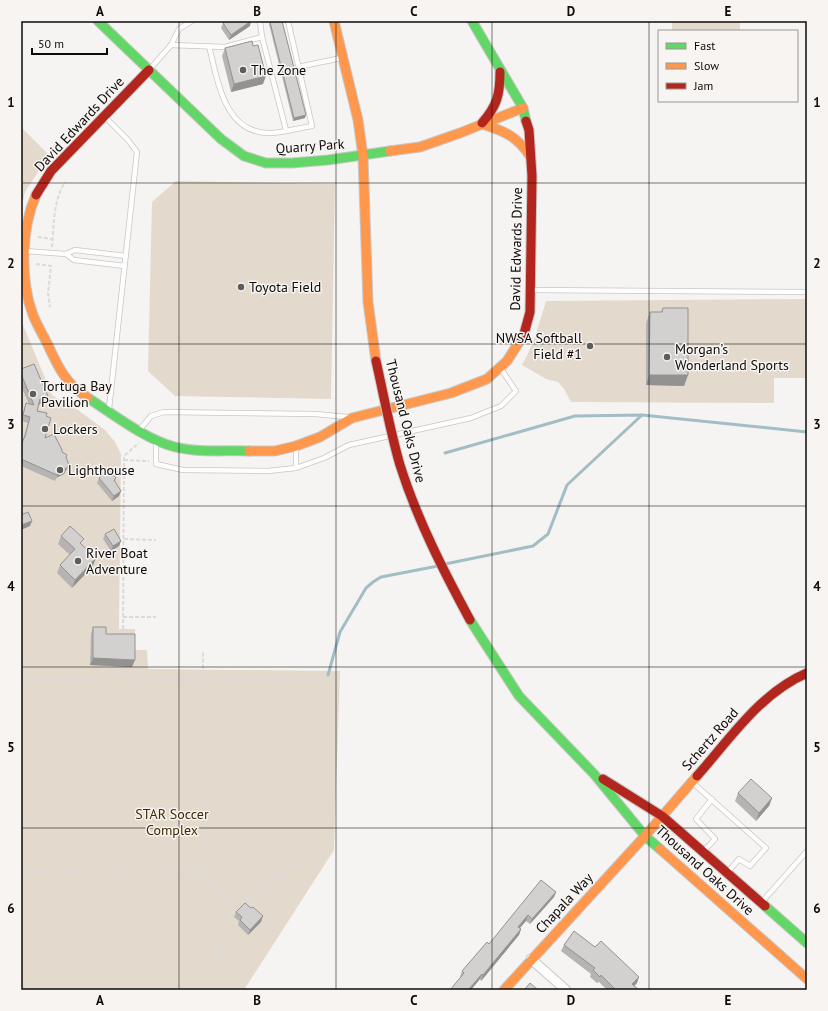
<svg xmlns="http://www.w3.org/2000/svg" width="828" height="1011" font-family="'PT Sans',sans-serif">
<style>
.green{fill:#e3d9cd}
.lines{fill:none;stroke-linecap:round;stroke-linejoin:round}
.stream{stroke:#a3bdc5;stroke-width:3}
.lane-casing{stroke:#c9c7c6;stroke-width:6}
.street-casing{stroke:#c9c7c6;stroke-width:11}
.fast-casing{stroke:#c9c7c6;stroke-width:11}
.slow-casing{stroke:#c9c7c6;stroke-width:11}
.jam-casing{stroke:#c9c7c6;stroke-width:11}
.path{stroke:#dbdada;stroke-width:2;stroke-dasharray:4 2;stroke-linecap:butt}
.lane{stroke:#fefdfd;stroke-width:4.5}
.street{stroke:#fefdfd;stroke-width:9}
.fast{stroke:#63d668;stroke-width:9}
.slow{stroke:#ff974d;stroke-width:9}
.jam{stroke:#b3261e;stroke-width:9}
.jam-bridge-casing{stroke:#c9c7c6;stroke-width:11;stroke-linecap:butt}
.jam-bridge{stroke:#b3261e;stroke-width:9}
.wall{fill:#b5b4b2}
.shaded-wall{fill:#939291}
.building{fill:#d2d1cf;stroke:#939291}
.grid{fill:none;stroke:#0c0b0a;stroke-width:1;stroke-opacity:0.55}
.poi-dot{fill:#5e5d5b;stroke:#f7f4f1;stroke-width:1.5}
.labels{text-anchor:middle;stroke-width:3;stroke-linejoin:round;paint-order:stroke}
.poi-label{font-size:14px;fill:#0c0b0a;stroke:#f7f4f1;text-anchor:start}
.street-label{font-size:14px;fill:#0c0b0a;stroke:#f7f4f1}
.park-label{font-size:14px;fill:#412904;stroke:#f7f4f1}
.neatline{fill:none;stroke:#0c0b0a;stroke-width:1.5}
.grid-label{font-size:13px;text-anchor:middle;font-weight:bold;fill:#0c0b0a}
</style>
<rect width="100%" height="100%" fill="#f6f4f2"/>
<!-- green -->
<g class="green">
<rect x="672" y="21" width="68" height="10"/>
<path d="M21,127l28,28 -24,37 -4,17z"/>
<path d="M176,181l159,3 -4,215 -156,-3 -27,-25 4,-169z"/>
<path d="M807,299v79h-33v25l-203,-1 -7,-13 -6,-7 -12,-3 -24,-14c12,-21 17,-41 24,-64z"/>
<path d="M21,320l31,75 16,10 10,5 27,20 10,12 6,12 -2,175h16v21h12l1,19 192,2 -6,179 -90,140h-223z"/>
</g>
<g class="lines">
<!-- stream -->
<g class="stream">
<path d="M445,453l130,-37 67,-1 165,17"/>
<path d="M445,564l88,-18 15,-12 19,-49 75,-70"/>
<path d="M328,675l12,-43 26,-44 7,-6 8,-5 57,-11"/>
</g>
<defs>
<g id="lane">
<path d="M262,37l24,93"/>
<path d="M171,45l54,2 37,-10 -2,-16"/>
<path d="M209,46c9,35 15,89 63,87 13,-1 27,-5 40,-7l-24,-105"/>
<path d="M298,67l43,-9"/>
<path d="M150,69l21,-24 8,-16 13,-8"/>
<path d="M105,117l23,23 9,12 -28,257"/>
<path d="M25,251l41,3 9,-4 51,6"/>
<path d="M66,254l8,6 51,6"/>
<path d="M532,290l275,2"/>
<path d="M141,428l10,-12 13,-4 151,2 32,3"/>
<path d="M156,441v23l27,6 85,1 28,-3 28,-10 25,-13 122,-27 30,-12 15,-15 -15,-22"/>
<path d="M296,448v20"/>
<path d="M693,783l73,65 -16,18 -11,-7 -11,13"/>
<path d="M704,851l11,-12 -19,-20 16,-20"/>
<path d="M762,902l45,-51"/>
</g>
<path id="street" d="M531,959l35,31"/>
<g id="fast">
<path d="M98,21l123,118 23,17 22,7h26l36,-3 62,-9"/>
<path d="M472,21l51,87 3,13"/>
<path d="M88,398c25,16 58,42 87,49 24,6 50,3 74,4"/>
<path d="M470,620l49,76 75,78 51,62 15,13"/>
<path d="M765,906l42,37"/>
</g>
<g id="slow">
<path d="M334,21l24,99 5,36 5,146 8,59"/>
<path d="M482,124c22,7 35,12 48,32"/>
<path d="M390,151l30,-4 40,-14 63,-25"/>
<path d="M36,195c-15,34 -16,85 -3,120 4,10 10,20 15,30 10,22 18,39 40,53"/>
<path d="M249,451h26l21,-5 24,-9 32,-19 99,-25 36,-14 20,-18 14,-22"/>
<path d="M660,849l147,130"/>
<path d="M504,990l141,-154 52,-60"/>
</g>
<g id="jam">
<path d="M482,123c15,-17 18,-28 18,-51"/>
<path d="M36,195l15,-24 98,-101"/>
<path d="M521,339l3,-5 6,-22 2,-136 -3,-46 -3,-9"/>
<path d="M697,776c33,-37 63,-83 110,-103"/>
<path d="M603,779l59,37 103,90"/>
</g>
</defs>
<!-- lane casing -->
<use href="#lane" class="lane-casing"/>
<!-- street casing -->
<use href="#street" class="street-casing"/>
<!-- fast casing -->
<use href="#fast" class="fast-casing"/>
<!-- slow casing -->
<use href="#slow" class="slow-casing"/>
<!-- jam casing -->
<use href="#jam" class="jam-casing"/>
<!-- path -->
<g class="path">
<path d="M38,237l14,2"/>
<path d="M52,247c2,-22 1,-46 13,-65"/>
<path d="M36,264l15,2 -3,27 2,14"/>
<path d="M124,460l25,1"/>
<path d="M79,494l10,-9"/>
<path d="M124,539l32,1"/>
<path d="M123,617h33"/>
<path d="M123,635l1,-179 15,-13"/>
<path d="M124,667v7"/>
<path d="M21,678l77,1 26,-5 24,5 176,2"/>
<path d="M21,873l172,1 7,-1 2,-6 1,-215"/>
<path d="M200,873l35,36"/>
<path d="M223,957l-4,-3c-2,-10 -1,-24 4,-33 29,-27 50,-48 88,-61"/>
</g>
<!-- lane -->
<use href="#lane" class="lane"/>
<!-- street -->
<use href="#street" class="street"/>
<!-- fast -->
<use href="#fast" class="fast"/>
<!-- slow -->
<use href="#slow" class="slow"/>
<!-- jam -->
<use href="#jam" class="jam"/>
<defs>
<path id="jam-bridge" d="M376,361c8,35 14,70 24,104 17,54 43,105 70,155"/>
</defs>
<!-- jam-bridge casing -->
<use href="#jam-bridge" class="jam-bridge-casing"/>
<!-- jam-bridge -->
<use href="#jam-bridge" class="jam-bridge"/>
</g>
<!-- wall -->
<g class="wall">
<path d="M270,22l35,96 -12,3 -24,-97z"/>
<path d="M223,23l27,3 -21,14 -8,-12z"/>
<path d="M225,48l38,36 -32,8 -9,-36z"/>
<path d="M663,308l25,67 -4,11 -38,-1v-62l4,-11h11z"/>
<path d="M21,369l27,27 -3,6 -7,3 -1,6 9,5 -1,22 17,14 4,5 3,8 -5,9 -8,4 -1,3 -34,-15v-21l2,-5 5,-17 -7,-2v-1l5,-17 3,1 -8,-18z"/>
<path d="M99,478h17l-1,4 6,9 -2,5 -7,5 -15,-18z"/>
<path d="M105,534l16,7 -2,5 -8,5 -8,-12z"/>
<path d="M61,536l21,9 11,21 -21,22 -15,-15 3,-8 10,-10 -12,-11z"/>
<path d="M93,627l13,7 26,33 -42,-2 1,-31z"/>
<path d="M738,793l34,5 -3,8 -13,15 -21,-20z"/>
<path d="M556,892l-2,5 -24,27 -4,-3 -6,7 1,1 -2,6 -38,46 -1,-2 -19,-2h-1l2,-6 27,-27z"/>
<path d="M251,908l10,14 -13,13 -10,-10 1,-4 -5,-4 2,-5z"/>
<path d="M564,945l73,38 -3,3 5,4h-32l-8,-8 -2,1 -7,-6 1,-3 -30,-23z"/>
</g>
<!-- shaded-wall -->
<g class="shaded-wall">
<path d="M251,21l-1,5 -21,14 2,-5z"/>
<path d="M266,76l-3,8 -32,8 3,-8z"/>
<path d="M306,115l-1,3 -12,3 1,-3z"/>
<path d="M649,375h39l-4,11 -38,-1z"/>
<path d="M48,396l-3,6 -7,3 2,-6z"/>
<path d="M69,465l-5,9 -8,4 -1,3 4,-9z"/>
<path d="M121,491l-2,5 -7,5 2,-5z"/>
<path d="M32,521l-2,5 -9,4v-5z"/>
<path d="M121,541l-2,5 -8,5 2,-5z"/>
<path d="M96,558l-3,8 -21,22 3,-8z"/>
<path d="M93,658l42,2 -3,7 -42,-2z"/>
<path d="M772,798l-3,8 -13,15 3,-8z"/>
<path d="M556,892l-2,5 -24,27 2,-5z"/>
<path d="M528,915l-2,6 -10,11 2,-5z"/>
<path d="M263,916l-2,6 -13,13 2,-5z"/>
<path d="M521,929l-2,6 -38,46 2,-6z"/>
<path d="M482,974l-2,5 -9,11h-3z"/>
<path d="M639,977l-2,6 -7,7 2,-6z"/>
</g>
<!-- building -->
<g class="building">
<path d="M226,21h25l-20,14 -8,-12z"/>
<path d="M273,21h9l24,94 -12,3 -24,-96z"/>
<path d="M252,41l1,5 5,-1 8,31 -32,8 -9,-36z"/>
<path d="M663,308h25v67h-39l1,-63h12z"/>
<path d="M34,364l14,32 -8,3 -3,12 10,2 -1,3 5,2 -6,20 9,-4 8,16v2l5,3 -1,2 3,8 -2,3 -8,4 -2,3 -36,-16v-14l4,-9 5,-19 -7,-2 3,-12 8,2 -13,-31v-5z"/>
<path d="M109,470l7,8 -2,2 7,11 -7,5 -15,-18z"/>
<path d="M28,512l4,9 -11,4v-10z"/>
<path d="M70,526l14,13 -4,4 16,15 -21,22 -15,-15 15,-16 -14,-13z"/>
<path d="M114,529l7,12 -8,5 -8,-12z"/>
<path d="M93,627h13v7h29v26l-42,-2z"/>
<path d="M751,779l21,19 -13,15 -21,-20z"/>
<path d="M541,880l15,12 -24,27 -4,-4 -10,12 3,2 -38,46 -1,-1 -14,16h-18l14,-17 -2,-2 25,-29 2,2z"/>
<path d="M245,903l6,5 2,-1 10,9 -13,14 -10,-10 2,-3 -6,-5z"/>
<path d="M574,931l21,16 6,-6 38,36 -7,7 7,6h-23l-15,-15 -1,2 -7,-7 2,-2 -31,-23z"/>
<path d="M530,983l8,7h-14z"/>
</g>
<!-- grid -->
<path class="grid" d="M179,21v969M336,21v969M492,21v969M649,21v969M21,183h786M21,344h786M21,506h786M21,667h786M21,828h786"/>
<!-- markers -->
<g class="poi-dot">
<circle cx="243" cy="70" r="4"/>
<circle cx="241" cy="287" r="4"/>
<circle cx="590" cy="346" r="4"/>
<circle cx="667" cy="357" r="4"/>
<circle cx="33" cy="394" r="4"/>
<circle cx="45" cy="429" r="4"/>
<circle cx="60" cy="470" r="4"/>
<circle cx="78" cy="561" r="4"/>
</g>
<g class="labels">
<!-- poi labels -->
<g class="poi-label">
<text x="251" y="75">The Zone</text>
<text x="249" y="292">Toyota Field</text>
<text x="582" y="343" text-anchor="end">NWSA Softball<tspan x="582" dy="16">Field #1</tspan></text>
<text x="675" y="354">Morgan’s<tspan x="675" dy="16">Wonderland Sports</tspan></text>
<text x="41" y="391">Tortuga Bay<tspan x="41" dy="16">Pavilion</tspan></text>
<text x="53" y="434">Lockers</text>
<text x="68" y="475">Lighthouse</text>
<text x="86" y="558">River Boat<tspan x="86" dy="16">Adventure</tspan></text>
</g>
<!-- street labels -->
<g class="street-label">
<text transform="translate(79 124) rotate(-47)" y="5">David Edwards Drive</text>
<text transform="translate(310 146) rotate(-4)" y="5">Quarry Park</text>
<text transform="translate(516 249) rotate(-89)" y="5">David Edwards Drive</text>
<text transform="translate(406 421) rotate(76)" y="5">Thousand Oaks Drive</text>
<text transform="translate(710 739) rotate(-49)" y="5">Schertz Road</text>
<text transform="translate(705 870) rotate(42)" y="5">Thousand Oaks Drive</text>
<text transform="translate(564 903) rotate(-47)" y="5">Chapala Way</text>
</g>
<!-- park labels -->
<g class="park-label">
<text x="172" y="819">STAR Soccer<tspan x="172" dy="16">Complex</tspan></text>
</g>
</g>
<!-- border -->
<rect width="828" height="1011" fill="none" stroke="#f7f4f1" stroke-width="44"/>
<!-- legend -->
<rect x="658" y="30" width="140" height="72" fill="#f7f4f1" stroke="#999795"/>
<rect x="666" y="43" width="20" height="6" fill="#63d668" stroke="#999795"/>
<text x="694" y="50" font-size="12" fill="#0c0b0a">Fast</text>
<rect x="666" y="63" width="20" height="6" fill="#ff974d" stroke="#999795"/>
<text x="694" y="70" font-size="12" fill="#0c0b0a">Slow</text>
<rect x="666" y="83" width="20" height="6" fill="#b3261e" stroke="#999795"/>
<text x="694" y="90" font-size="12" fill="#0c0b0a">Jam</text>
<!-- scale -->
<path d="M32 48v6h75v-6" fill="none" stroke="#0c0b0a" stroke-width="2"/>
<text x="38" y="48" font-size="12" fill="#0c0b0a" stroke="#f7f4f1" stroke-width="3" paint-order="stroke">50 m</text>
<rect x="22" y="22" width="784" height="967" class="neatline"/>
<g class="grid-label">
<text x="100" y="16">A</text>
<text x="257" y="16">B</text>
<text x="414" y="16">C</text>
<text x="571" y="16">D</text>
<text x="728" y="16">E</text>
<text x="11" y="107">1</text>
<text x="817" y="107">1</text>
<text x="11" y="268">2</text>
<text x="817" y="268">2</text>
<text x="11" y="429">3</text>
<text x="817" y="429">3</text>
<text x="11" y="591">4</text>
<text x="817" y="591">4</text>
<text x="11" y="752">5</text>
<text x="817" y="752">5</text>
<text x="11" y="913">6</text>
<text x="817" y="913">6</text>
<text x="100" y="1005">A</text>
<text x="257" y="1005">B</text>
<text x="414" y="1005">C</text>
<text x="571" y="1005">D</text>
<text x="728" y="1005">E</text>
</g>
</svg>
